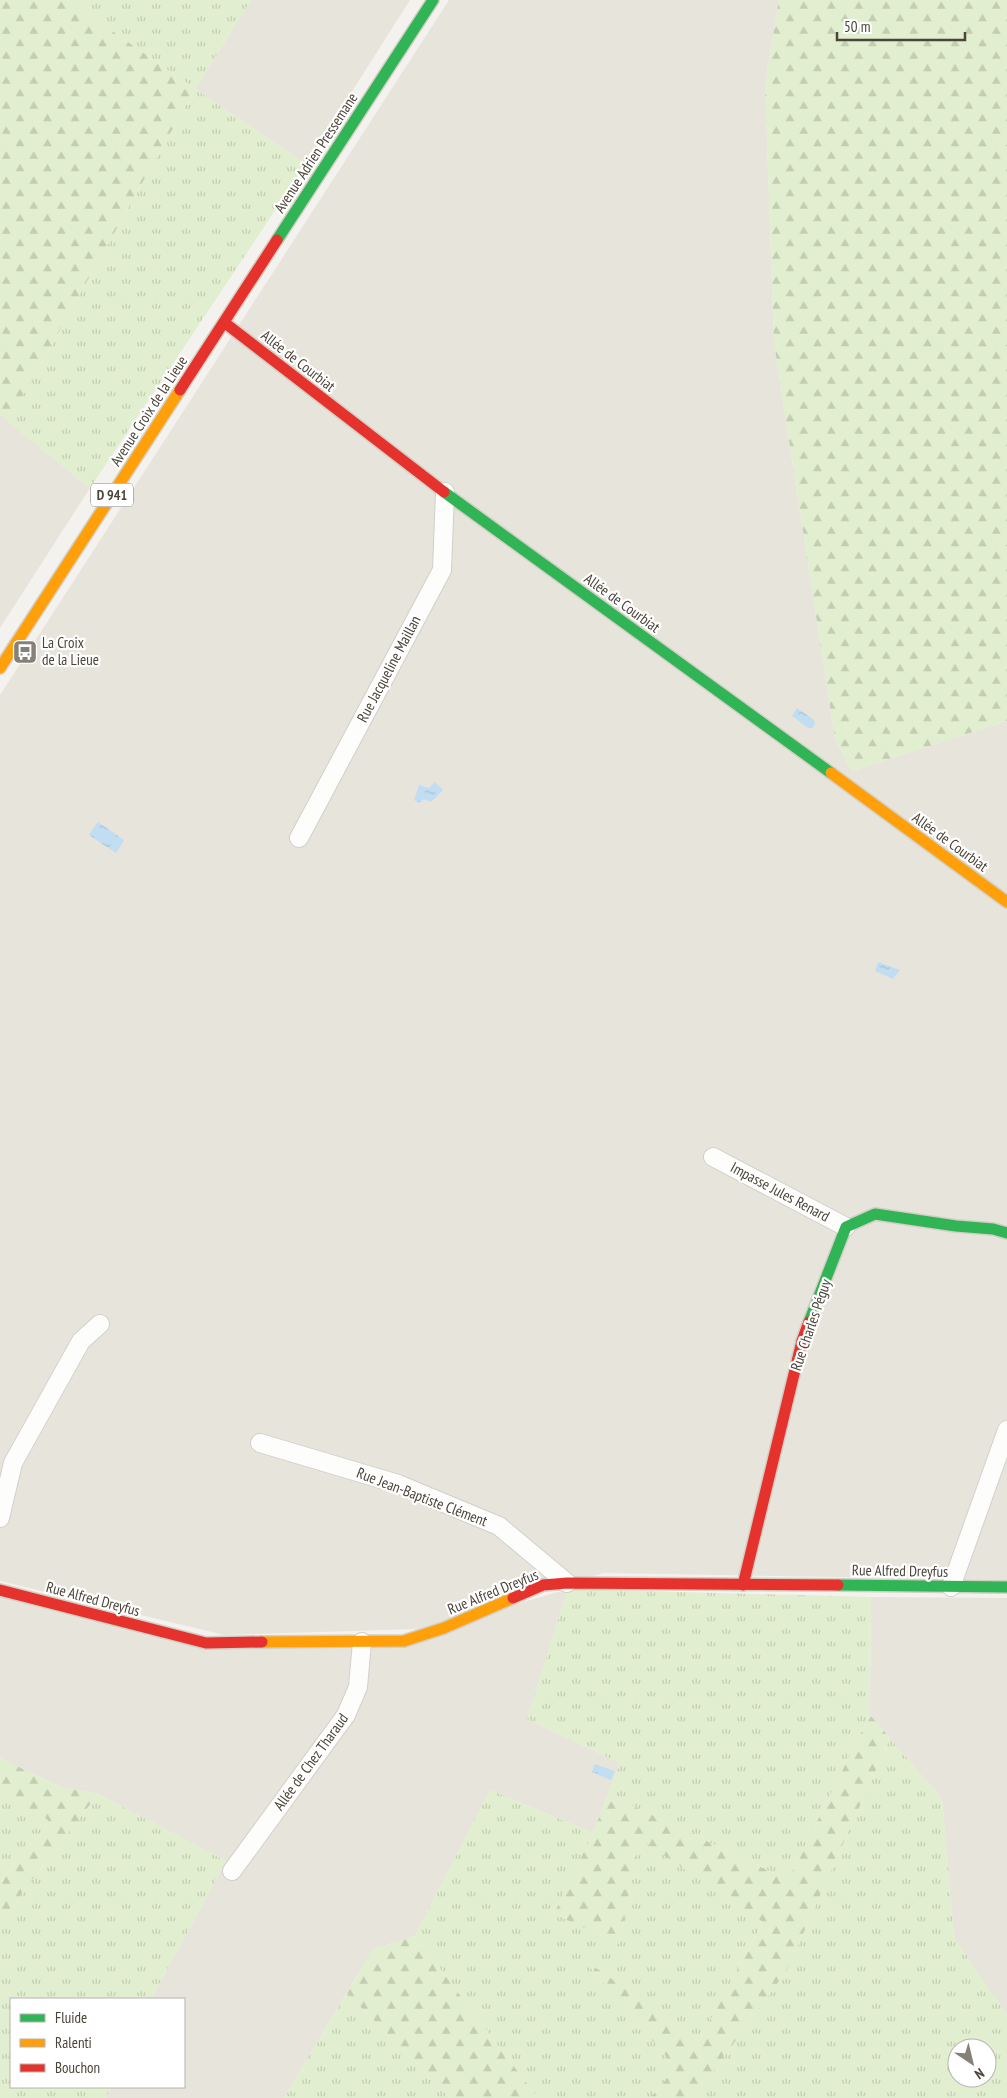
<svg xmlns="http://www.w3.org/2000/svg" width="1007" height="2098" font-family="'PT Sans Narrow',sans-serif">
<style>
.residential{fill:#e7e4dc}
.grass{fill:url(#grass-tufts);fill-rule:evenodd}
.forest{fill:url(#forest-firs)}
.water{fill:url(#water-ripples)}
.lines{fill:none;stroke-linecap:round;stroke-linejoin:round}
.street-casing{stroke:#d2d0cb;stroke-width:20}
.fast-casing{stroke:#d3cfc5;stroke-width:14}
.slow-casing{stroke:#d3cfc5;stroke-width:14}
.jam-casing{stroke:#d3cfc5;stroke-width:14}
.street{stroke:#fdfdfc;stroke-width:18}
.fast{stroke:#30b455;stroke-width:11}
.slow{stroke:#ff9f0a;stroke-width:11}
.jam{stroke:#e5322d;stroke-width:11}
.labels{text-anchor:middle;stroke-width:4.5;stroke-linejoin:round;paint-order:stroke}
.shield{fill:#fff;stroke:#817c74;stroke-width:1}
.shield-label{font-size:14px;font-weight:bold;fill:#4b4439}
.street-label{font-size:15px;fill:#4b4439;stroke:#fff}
.poi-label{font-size:15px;fill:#4b4439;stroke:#fff;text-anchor:start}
</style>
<defs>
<pattern id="grass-tufts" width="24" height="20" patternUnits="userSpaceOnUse" patternTransform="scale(1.25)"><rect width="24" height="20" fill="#e1eecf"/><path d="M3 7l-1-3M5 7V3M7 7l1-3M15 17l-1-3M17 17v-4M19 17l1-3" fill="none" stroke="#c3cdb2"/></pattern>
<pattern id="forest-firs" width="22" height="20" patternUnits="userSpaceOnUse" patternTransform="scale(1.25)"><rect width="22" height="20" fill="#e1eecf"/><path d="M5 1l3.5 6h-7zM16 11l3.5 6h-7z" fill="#c3cdb2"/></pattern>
<pattern id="water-ripples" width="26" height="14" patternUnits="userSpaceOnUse" patternTransform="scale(1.25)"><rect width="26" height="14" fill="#c0ddf1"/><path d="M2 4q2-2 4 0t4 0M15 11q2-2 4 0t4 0" fill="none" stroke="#a6bfcf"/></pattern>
</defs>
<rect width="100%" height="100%" fill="#f4f2ee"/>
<!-- residential -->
<g class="residential">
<path d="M251,0h159l-104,164 -111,-75z"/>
<path d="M449,0h330l-14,83 9,260 61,396 17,32 155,-50v859l-404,-7 -186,56 -193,6 -224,-54v-886z"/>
<path d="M0,415l90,73 -90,140z"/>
<path d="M568,1589l-41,130 93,44 -27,70 -103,-43 -75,146 -42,13 -89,149h-178l5,-11h73v-88h-33l75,-138 -128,-67 -37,-7 -61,-29v-163l207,54h155z"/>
<path d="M871,1597l136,1v417l-53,-77 -12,-139 -72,-84z"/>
</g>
<!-- grass -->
<g class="grass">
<path d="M68,0h183l-56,89 111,75 -216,324 -82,-66 187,-333z"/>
<path d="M568,1589l303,8 -1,118 -82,165 -180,-86 12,-31 -93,-44z"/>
<path d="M890,1738l52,61 12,138 53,78v83h-313l93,-128zM957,2048h30v30h-30z"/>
<path d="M490,1790l103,43 -38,81 64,30 21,-106 123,84 -64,119 -115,-81 92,108 -26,30h-112l-123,-162z"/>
<path d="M0,1792l51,28 -51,62z"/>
<path d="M98,1794l128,67 -75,138h-140v88h100l-5,11h-106v-176z"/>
<path d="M347,1993l103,105h-166z"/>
</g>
<!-- forest -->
<g class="forest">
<path d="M0,0h68l127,89 -187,333 -8,-7z"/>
<path d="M779,0h228v721l-155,50 -17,-32 -61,-396 -9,-260z"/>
<path d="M870,1715l20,23 -103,232 -93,128h-44l26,-30 -94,-110 117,83 64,-119 -123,-83 -21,105 -65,-30 39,-81 15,-39 180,86z"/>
<path d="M0,1758l61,29 37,7 -98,128v-40l50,-61 -50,-29z"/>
<path d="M415,1936l123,162h-88l-103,-105 26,-44z"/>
</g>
<!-- water -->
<g class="water">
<path d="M797,708l17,12 1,5 -3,3h-4l-16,-12z"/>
<path d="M435,782l8,8 -12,12 -7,-3 -4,4 -6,-3 5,-15 10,3z"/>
<path d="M98,822l26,18 -8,13 -27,-18z"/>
<path d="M878,962l22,8 -7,9 -18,-8z"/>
<path d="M595,1764l20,7 -4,9 -19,-8z"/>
</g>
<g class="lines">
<defs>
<g id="street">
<path d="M299,838l143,-268 3,-78"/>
<path d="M713,1157l133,70"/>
<path d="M260,1443l138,41 101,42 68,57"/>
<path d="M0,1518l13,-55 68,-122 19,-17"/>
<path d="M951,1587l56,-157"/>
<path d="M232,1871l114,-156 12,-28 4,-45"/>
</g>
<g id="fast">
<path d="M277,240l156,-240"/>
<path d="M444,492l387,281"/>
<path d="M809,1322l37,-95 29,-13 81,12 37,3 14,4"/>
<path d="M838,1585l169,2"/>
</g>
<g id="slow">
<path d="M0,668l180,-278"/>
<path d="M831,773l176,129"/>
<path d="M262,1642l142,-1 40,-13 69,-30"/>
</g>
<g id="jam">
<path d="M225,323l219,169"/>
<path d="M180,390l97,-150"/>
<path d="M743,1585l59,-244 7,-19"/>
<path d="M0,1590l206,53 56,-1"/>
<path d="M513,1598l30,-13 24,-2 271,2"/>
</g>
</defs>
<!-- street casing -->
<use href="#street" class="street-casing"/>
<!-- fast casing -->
<use href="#fast" class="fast-casing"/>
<!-- slow casing -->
<use href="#slow" class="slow-casing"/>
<!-- jam casing -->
<use href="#jam" class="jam-casing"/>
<!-- street -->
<use href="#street" class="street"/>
<!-- fast -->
<use href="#fast" class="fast"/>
<!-- slow -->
<use href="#slow" class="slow"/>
<!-- jam -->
<use href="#jam" class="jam"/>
</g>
<!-- icons -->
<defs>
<symbol id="bus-square" viewBox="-11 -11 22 22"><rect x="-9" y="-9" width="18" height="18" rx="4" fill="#868178" stroke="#fff"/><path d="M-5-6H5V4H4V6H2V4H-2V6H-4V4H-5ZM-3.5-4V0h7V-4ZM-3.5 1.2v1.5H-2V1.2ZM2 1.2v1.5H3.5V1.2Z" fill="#fff"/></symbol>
</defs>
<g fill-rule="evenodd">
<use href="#bus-square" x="11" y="638" width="28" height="28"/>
</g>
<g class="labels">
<!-- shield labels -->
<rect class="shield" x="91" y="483.5" width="42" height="23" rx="4"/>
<g class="shield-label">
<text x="112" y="500">D 941</text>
</g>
<!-- street labels -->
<g class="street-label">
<text transform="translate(316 153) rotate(-57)" y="5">Avenue Adrien Pressemane</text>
<text transform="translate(298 361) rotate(38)" y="5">Allée de Courbiat</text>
<text transform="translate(149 411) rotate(-57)" y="5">Avenue Croix de la Lieue</text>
<text transform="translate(622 603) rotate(36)" y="5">Allée de Courbiat</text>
<text transform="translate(389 669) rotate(-62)" y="5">Rue Jacqueline Maillan</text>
<text transform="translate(950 842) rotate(36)" y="5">Allée de Courbiat</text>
<text transform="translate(780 1192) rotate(28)" y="5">Impasse Jules Renard</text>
<text transform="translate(811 1325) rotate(-71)" y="5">Rue Charles Péguy</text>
<text transform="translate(422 1497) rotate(21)" y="5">Rue Jean-Baptiste Clément</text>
<text transform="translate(900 1571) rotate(1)" y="5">Rue Alfred Dreyfus</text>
<text transform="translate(493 1592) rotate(-22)" y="5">Rue Alfred Dreyfus</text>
<text transform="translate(93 1599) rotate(15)" y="5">Rue Alfred Dreyfus</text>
<text transform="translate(311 1762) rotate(-54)" y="5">Allée de Chez Tharaud</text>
</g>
<!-- poi labels -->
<g class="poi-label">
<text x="42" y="648">La Croix<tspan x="42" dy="17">de la Lieue</tspan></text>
</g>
</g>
<!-- legend -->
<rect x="10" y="1998" width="175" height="90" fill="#ffffff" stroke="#b7b4b0"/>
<rect x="20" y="2014" width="25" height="8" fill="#30b455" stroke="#b7b4b0"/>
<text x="55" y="2023" font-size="15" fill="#4b4439">Fluide</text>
<rect x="20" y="2039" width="25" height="8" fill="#ff9f0a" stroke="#b7b4b0"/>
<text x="55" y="2048" font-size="15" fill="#4b4439">Ralenti</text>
<rect x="20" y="2064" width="25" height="8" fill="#e5322d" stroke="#b7b4b0"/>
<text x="55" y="2073" font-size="15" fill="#4b4439">Bouchon</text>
<!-- north arrow -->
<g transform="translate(972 2063) rotate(145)"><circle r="24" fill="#ffffff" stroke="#b7b4b0"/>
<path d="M0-4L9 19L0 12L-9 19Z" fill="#868178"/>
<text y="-8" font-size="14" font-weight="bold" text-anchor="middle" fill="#4b4439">N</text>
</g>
<!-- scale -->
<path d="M837 32v8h128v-8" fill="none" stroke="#4b4439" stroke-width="2.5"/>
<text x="844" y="32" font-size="15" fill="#4b4439" stroke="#ffffff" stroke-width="4" paint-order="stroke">50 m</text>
</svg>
